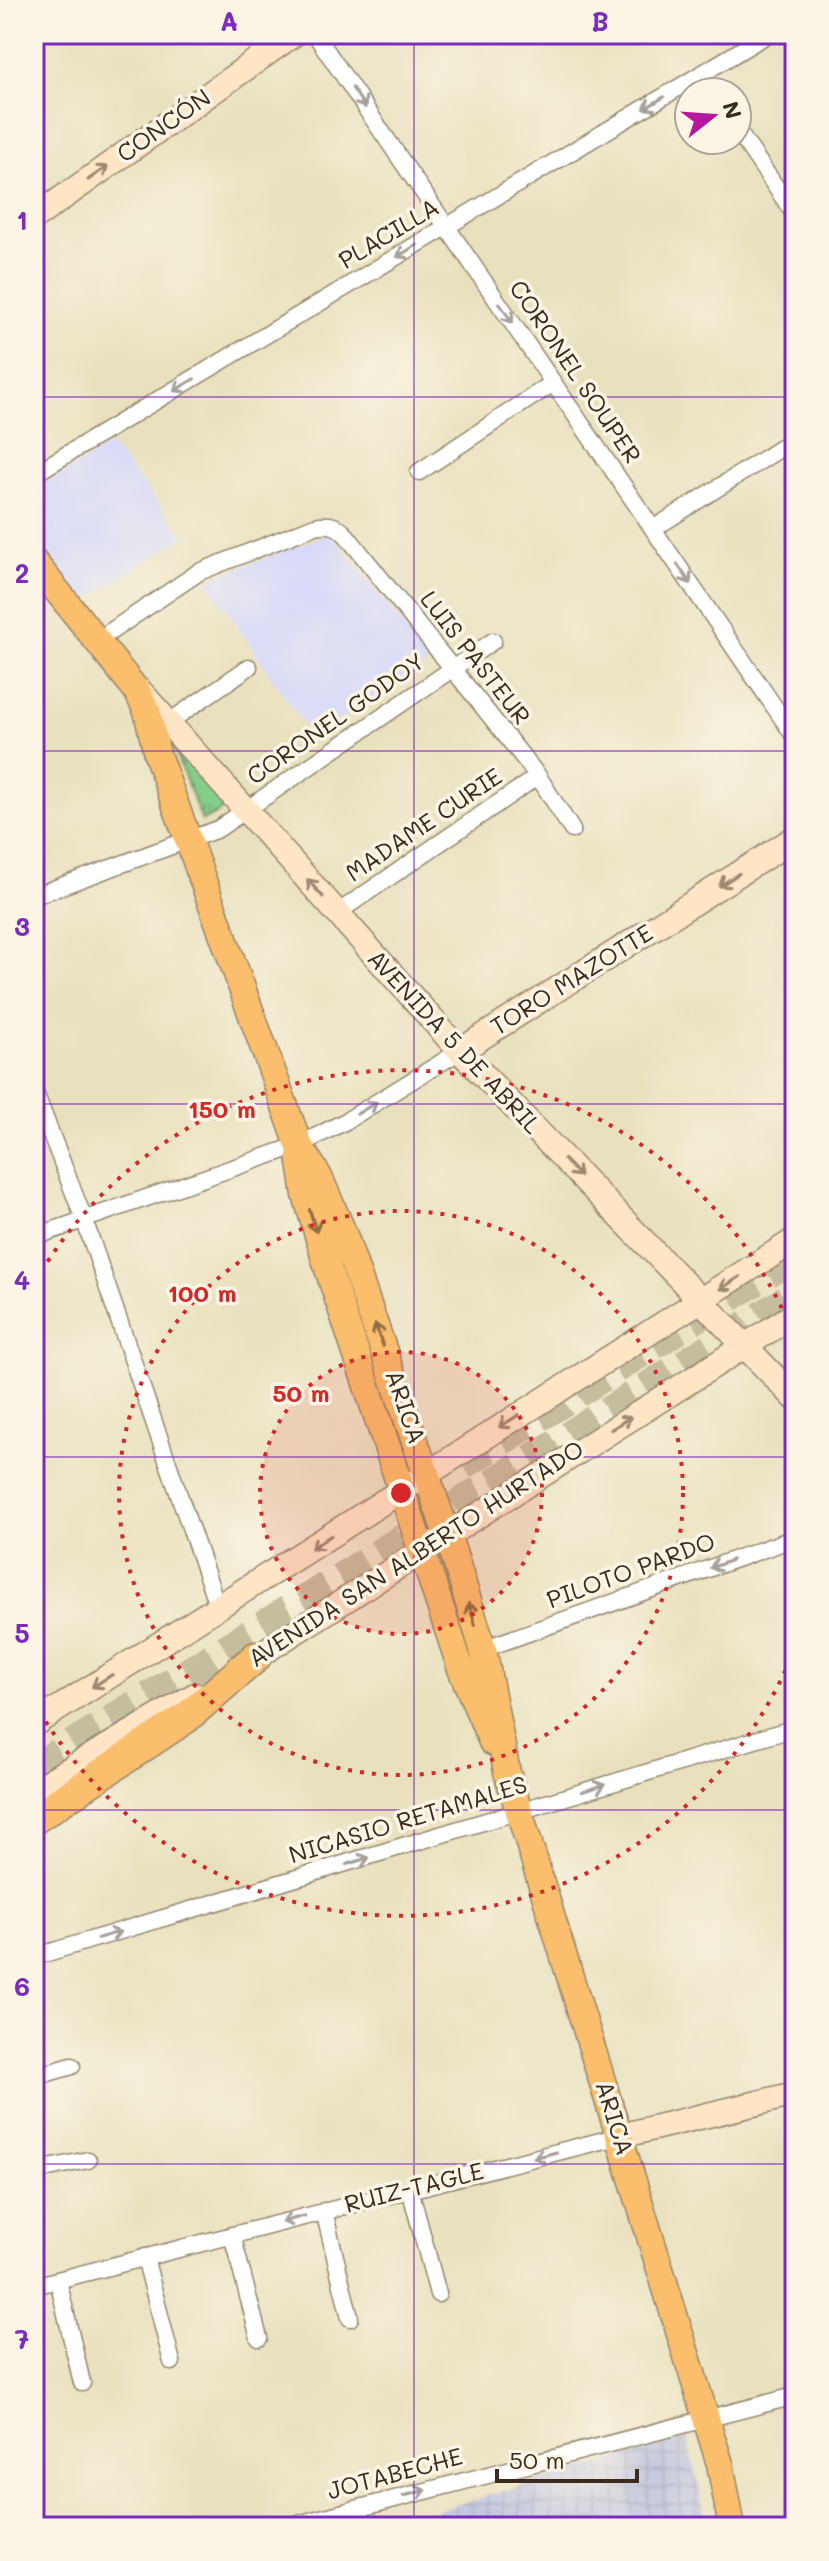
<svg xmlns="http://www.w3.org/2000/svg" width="829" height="2561" font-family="Mali,sans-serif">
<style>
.built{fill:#d5d8f9}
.industrial{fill:url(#industrial-grid)}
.grass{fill:url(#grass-tufts);stroke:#607c54;stroke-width:2}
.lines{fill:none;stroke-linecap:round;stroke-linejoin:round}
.highway-tunnel{stroke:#c6bc9e;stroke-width:30;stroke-dasharray:30 15;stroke-linecap:butt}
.street-casing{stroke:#92866e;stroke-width:19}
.secondary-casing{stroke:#92866e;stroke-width:27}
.primary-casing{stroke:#92866e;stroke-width:29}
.highway-casing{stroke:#92866e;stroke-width:33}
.street{stroke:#fff;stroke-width:16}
.secondary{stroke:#fde5c5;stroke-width:24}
.primary{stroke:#fabe6d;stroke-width:26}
.highway{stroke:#fabe6d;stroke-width:30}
.oneway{stroke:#a79f9a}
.oneway2{stroke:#9c8872}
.oneway3{stroke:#916d42}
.grid{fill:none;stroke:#7b2cbf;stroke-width:2;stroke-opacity:0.55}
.ring{fill:none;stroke:#d62828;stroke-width:4;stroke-dasharray:4 8}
.labels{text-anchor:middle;stroke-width:7;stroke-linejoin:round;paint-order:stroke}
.street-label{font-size:24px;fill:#3b2a1e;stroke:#fcf5e5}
.centre{fill:#d62828;stroke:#fcf5e5;stroke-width:4}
.ring-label{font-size:24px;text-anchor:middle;font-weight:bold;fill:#d62828;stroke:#fcf5e5;stroke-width:7;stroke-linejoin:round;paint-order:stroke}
.neatline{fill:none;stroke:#7b2cbf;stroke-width:3}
.grid-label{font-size:26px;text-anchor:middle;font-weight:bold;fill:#7b2cbf}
</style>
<defs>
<pattern id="industrial-grid" width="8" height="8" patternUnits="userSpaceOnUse" patternTransform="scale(2)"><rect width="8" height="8" fill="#bdc3de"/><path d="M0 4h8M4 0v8" fill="none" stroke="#a3a8be"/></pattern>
<pattern id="grass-tufts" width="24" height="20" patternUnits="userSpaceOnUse" patternTransform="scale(2)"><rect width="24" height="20" fill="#85ce8a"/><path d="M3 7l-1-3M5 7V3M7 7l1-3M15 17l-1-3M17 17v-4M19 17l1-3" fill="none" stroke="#6ea770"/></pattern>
</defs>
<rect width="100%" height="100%" fill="#fcf5e5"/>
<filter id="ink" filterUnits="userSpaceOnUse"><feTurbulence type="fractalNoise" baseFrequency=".0125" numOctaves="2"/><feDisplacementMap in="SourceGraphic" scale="16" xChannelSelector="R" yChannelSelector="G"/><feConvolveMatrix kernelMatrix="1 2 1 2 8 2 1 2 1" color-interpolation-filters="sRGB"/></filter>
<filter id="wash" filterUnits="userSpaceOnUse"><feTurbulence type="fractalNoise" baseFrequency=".006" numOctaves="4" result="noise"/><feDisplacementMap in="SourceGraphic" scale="32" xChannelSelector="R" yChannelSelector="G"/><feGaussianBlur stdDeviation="1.8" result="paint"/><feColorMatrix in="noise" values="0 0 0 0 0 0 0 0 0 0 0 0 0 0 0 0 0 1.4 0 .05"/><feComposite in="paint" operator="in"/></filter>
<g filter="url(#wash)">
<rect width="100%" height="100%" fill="#e9e1be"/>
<!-- built -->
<g class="built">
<path d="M110,445l75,91 -104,68 -47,-61v-53z"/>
<path d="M331,533l98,125 -2,6 -115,73 -105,-157z"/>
</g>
<!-- industrial -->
<path class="industrial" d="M687,2438l21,89h-328z"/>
<!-- grass -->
<path class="grass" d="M167,731l62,72 -10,9 -17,9z"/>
</g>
<g filter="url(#ink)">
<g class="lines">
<!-- highway-tunnel -->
<g class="highway-tunnel">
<path d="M463,1465l332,-209"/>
<path d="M34,1768l761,-473"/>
</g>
<defs>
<g id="street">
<path d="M315,34l480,703"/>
<path d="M700,75l11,17"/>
<path d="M737,130l58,85"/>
<path d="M419,472l134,-89"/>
<path d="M34,474l734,-440"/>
<path d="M653,529l142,-90"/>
<path d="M98,640l101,-68 116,-46c14,-3 23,-1 32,10l191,240 34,54"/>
<path d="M169,722l80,-55"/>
<path d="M34,896l184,-67 275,-188"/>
<path d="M337,913l201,-137"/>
<path d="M34,1090l50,129 134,389"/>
<path d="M34,1237l265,-92 47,-24 114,-70"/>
<path d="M483,1649l312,-111"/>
<path d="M34,1957l761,-229"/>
<path d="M34,2077l38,-11"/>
<path d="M34,2171l54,-11"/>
<path d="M410,2189l28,105"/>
<path d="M324,2211l26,107"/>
<path d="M232,2235l27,103"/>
<path d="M145,2257l27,105"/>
<path d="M58,2280l24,103"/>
<path d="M34,2286l586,-150"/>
<path d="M286,2527l509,-131"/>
</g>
<g id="secondary">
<path d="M34,218l260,-184"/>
<path d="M140,691l320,360 335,347"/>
<path d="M460,1051l335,-213"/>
<path d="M240,1667l555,-353"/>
<path d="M34,1724l761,-484"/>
<path d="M34,1790l161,-95"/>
<path d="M620,2136l175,-42"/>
</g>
<g id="primary">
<path d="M34,562l103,129 10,20 10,43 142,391 20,32 24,55 111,323 29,94 24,123 213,692 12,63"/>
<path d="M300,1156l6,39 22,74 133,400 31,73"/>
</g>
<path id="highway" d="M34,1819l152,-101 70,-61"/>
</defs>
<!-- street casing -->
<use href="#street" class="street-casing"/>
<!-- secondary casing -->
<use href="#secondary" class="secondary-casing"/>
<!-- primary casing -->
<use href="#primary" class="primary-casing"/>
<!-- highway casing -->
<use href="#highway" class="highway-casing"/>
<!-- street -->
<use href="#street" class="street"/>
<!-- secondary -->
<use href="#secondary" class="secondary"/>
<!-- primary -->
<use href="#primary" class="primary"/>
<!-- highway -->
<use href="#highway" class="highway"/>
</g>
<!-- one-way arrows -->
<defs><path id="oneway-shaft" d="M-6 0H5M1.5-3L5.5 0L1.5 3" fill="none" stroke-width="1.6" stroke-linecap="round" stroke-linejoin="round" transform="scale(2)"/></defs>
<g class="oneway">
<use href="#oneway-shaft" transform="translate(359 98) rotate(56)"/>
<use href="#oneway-shaft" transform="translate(654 103) rotate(149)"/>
<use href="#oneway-shaft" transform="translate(407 251) rotate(149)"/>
<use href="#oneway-shaft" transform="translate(506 313) rotate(56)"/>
<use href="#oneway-shaft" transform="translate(184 385) rotate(149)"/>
<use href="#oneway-shaft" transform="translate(684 574) rotate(56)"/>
<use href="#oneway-shaft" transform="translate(367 1108) rotate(-31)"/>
<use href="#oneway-shaft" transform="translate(721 1564) rotate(160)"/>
<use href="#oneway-shaft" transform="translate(594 1788) rotate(-17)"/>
<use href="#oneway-shaft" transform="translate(358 1861) rotate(-17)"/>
<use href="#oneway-shaft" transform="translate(109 1935) rotate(-16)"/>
<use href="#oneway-shaft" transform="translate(545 2155) rotate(166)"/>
<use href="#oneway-shaft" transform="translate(293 2219) rotate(165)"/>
<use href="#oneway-shaft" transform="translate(415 2493) rotate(-15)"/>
</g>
<g class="oneway2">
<use href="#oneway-shaft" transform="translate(98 173) rotate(-35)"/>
<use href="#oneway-shaft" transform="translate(729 880) rotate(147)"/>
<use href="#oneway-shaft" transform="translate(315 888) rotate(-132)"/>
<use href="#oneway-shaft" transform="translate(572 1168) rotate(46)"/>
<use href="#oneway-shaft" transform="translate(730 1283) rotate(148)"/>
<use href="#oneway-shaft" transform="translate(509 1421) rotate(148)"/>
<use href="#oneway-shaft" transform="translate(621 1423) rotate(-33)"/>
<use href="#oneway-shaft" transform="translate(321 1542) rotate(147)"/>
<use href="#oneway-shaft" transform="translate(102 1681) rotate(148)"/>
</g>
<g class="oneway3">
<use href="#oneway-shaft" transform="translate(313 1221) rotate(73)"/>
<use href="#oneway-shaft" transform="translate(379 1335) rotate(-109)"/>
<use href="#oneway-shaft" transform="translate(472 1614) rotate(-107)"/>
</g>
</g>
<!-- grid -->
<path class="grid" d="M414,34v2493M34,397h761M34,751h761M34,1104h761M34,1457h761M34,1810h761M34,2164h761"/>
<!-- distance rings -->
<circle cx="401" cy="1493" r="141" fill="#d62828" fill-opacity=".12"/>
<g class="ring">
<circle cx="401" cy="1493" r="141"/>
<circle cx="401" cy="1493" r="282"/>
<path d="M795 1648A423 423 0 0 1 35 1704M35 1282A423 423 0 0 1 795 1338"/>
</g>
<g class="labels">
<!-- street labels -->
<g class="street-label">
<text transform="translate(164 126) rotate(-35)" y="8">CONCÓN</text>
<text transform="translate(389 234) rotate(-31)" y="8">PLACILLA</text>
<text transform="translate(575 372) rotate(56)" y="8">CORONEL SOUPER</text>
<text transform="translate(475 658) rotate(52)" y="8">LUIS PASTEUR</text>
<text transform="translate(336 719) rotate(-35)" y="8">CORONEL GODOY</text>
<text transform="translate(424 825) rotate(-34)" y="8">MADAME CURIE</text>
<text transform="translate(572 980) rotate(-32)" y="8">TORO MAZOTTE</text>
<text transform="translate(454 1042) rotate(47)" y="8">AVENIDA 5 DE ABRIL</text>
<text transform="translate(405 1407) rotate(71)" y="8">ARICA</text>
<text transform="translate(416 1554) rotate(-33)" y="8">AVENIDA SAN ALBERTO HURTADO</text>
<text transform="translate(631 1571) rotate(-20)" y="8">PILOTO PARDO</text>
<text transform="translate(408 1820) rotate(-17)" y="8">NICASIO RETAMALES</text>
<text transform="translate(614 2118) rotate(73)" y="8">ARICA</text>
<text transform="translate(414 2188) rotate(-14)" y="8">RUIZ-TAGLE</text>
<text transform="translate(395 2474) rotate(-15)" y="8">JOTABECHE</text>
</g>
</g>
<circle cx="401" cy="1493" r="12" class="centre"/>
<g class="ring-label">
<text x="222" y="1118">150 m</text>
<text x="202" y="1302">100 m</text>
<text x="301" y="1402">50 m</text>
</g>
<!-- margin -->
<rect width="829" height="2561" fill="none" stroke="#fcf5e5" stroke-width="88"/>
<!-- north arrow -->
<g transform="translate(713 116) rotate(73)"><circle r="38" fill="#fcf5e5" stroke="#afa495" stroke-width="2"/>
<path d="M0-6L14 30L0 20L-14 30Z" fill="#b5179e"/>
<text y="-12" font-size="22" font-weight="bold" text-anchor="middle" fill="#3b2a1e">N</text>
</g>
<!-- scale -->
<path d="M497 2469v12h140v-12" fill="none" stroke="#3b2a1e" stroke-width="4"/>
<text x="509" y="2469" font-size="24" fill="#3b2a1e" stroke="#fcf5e5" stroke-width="6" paint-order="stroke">50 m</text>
<rect x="44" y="44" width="741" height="2473" class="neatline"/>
<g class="grid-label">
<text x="229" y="31">A</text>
<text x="600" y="31">B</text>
<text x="22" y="230">1</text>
<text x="22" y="583">2</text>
<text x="22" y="936">3</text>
<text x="22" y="1290">4</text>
<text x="22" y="1643">5</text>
<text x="22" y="1996">6</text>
<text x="22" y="2349">7</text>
</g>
</svg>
